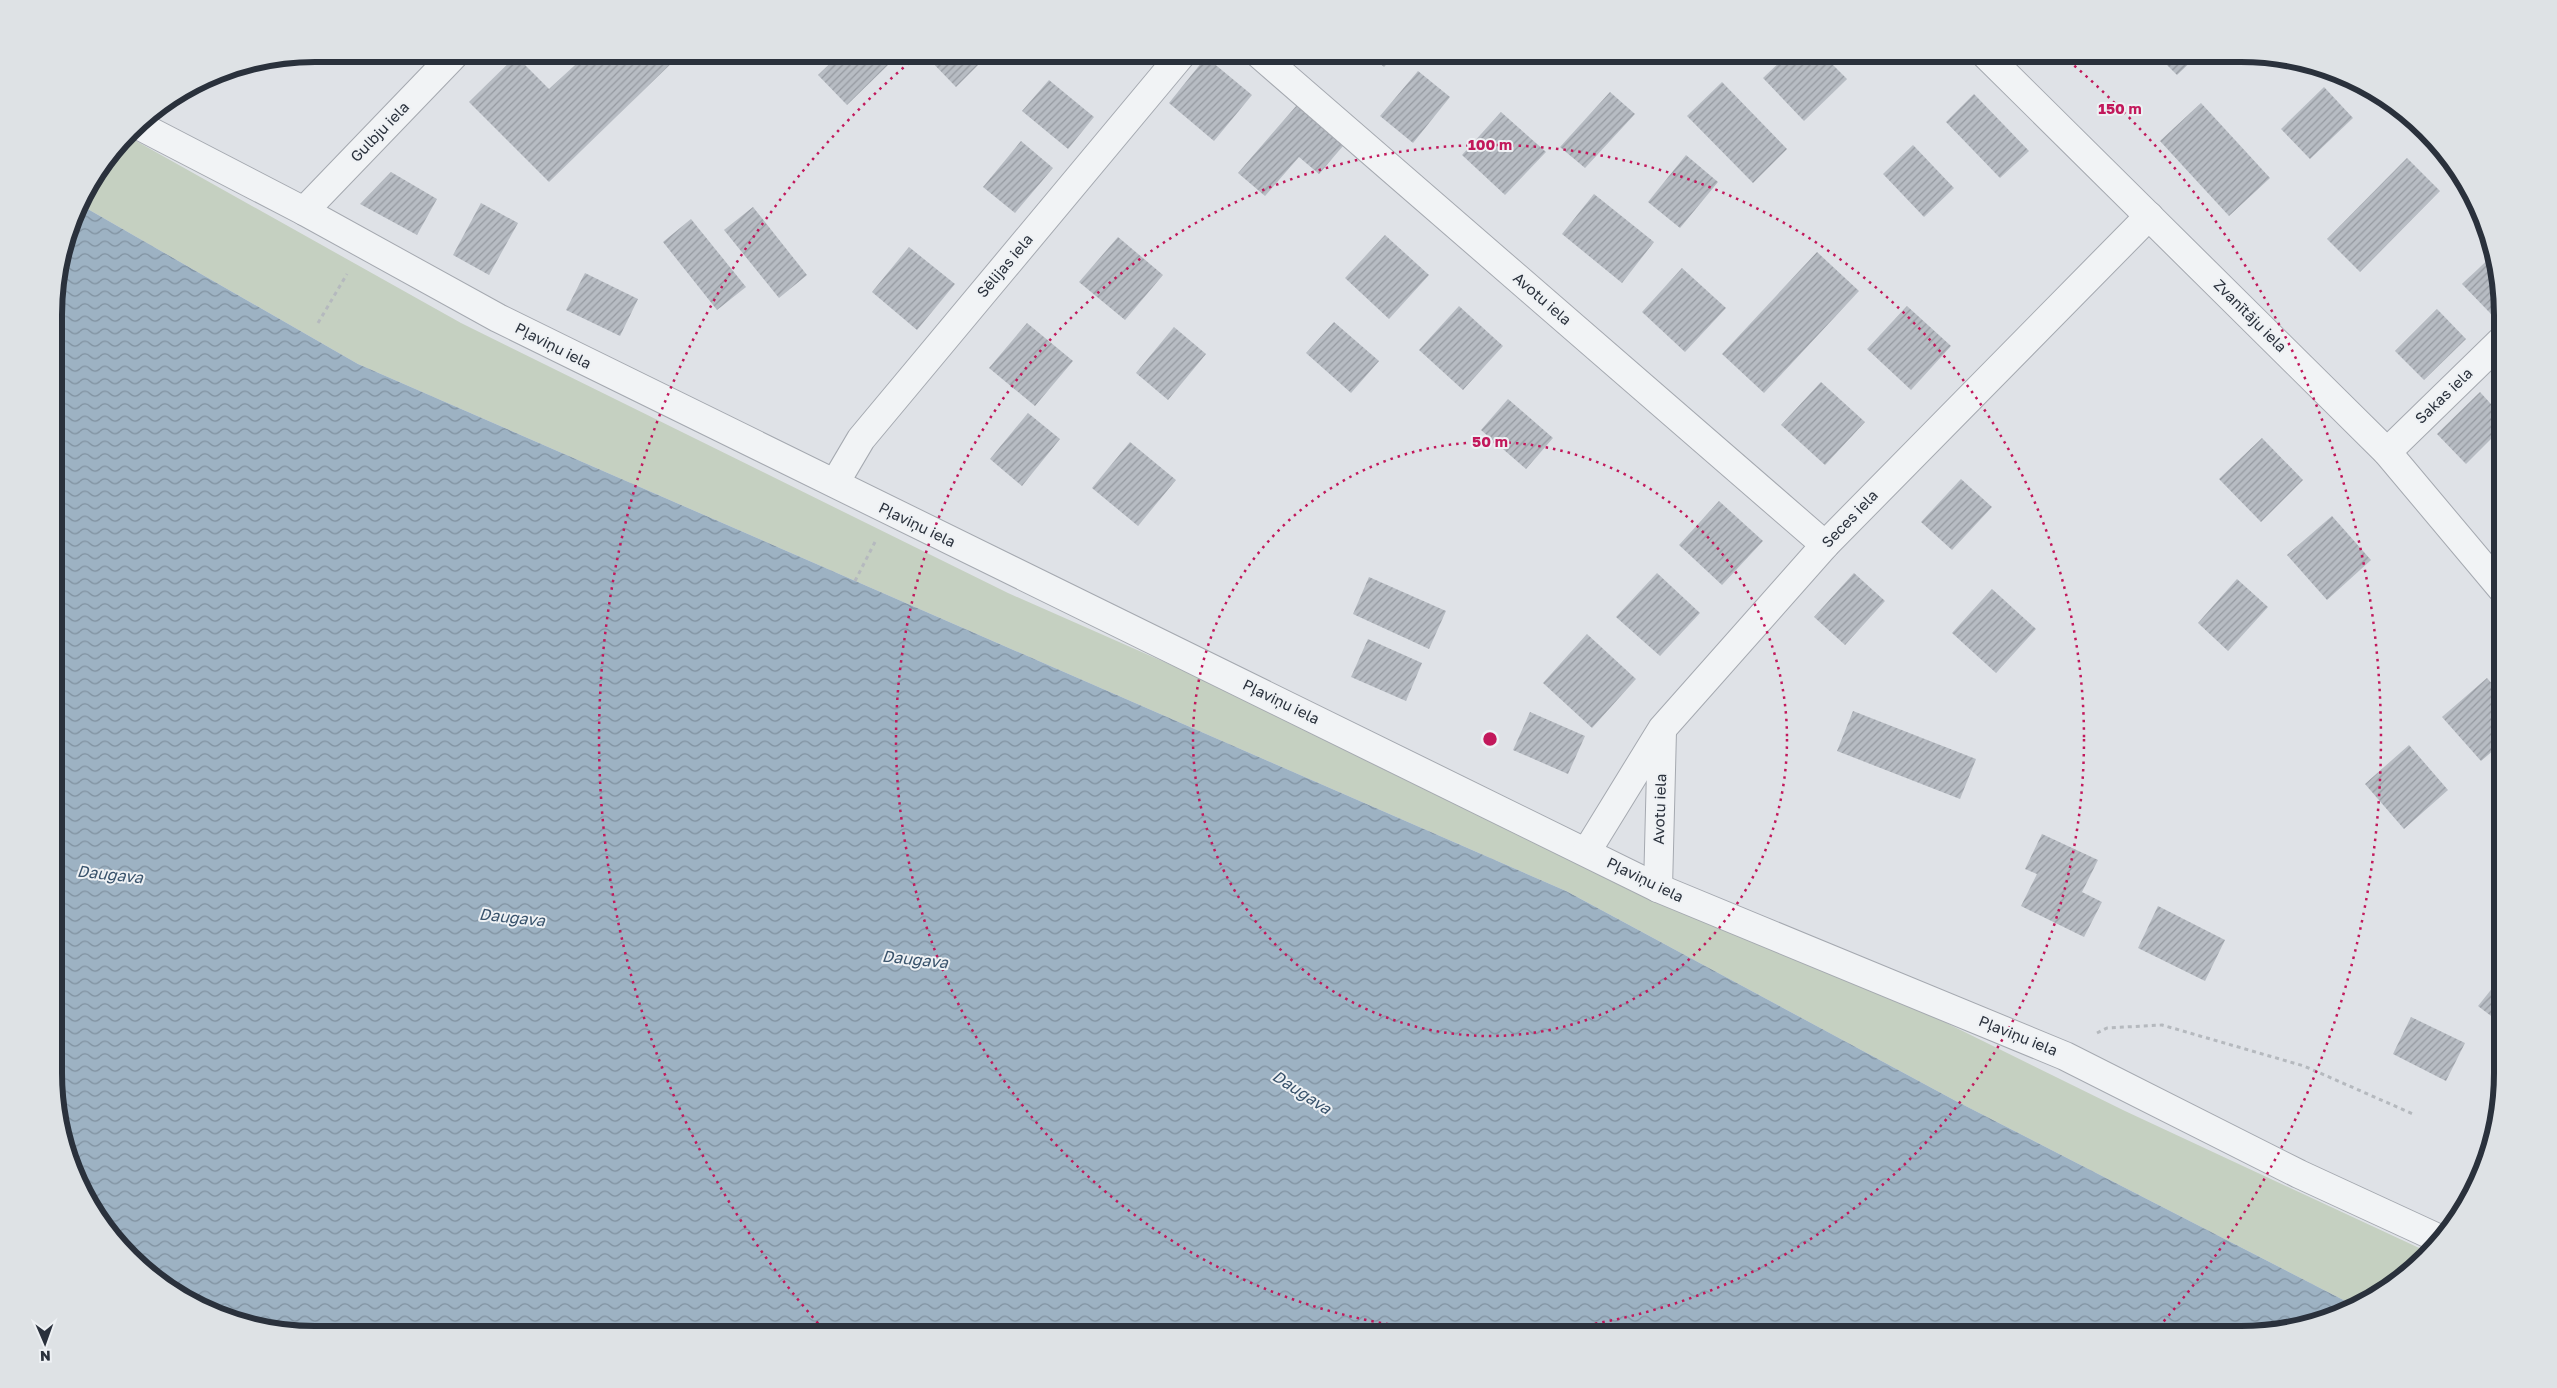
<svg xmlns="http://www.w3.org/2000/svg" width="2557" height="1388" font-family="'Golos Text',sans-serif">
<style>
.grass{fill:#c5d0c1}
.water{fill:url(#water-waves)}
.building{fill:url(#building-hatch)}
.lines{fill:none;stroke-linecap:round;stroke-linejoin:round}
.minor-casing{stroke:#a5a9b0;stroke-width:30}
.tertiary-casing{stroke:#a5a9b0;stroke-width:30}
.path{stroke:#b5b9be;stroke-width:3;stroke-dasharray:4 4;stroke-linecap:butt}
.minor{stroke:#f1f3f5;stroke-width:28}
.tertiary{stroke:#f1f3f5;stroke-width:28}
.ring{fill:none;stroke:#c2185b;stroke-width:2.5;stroke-dasharray:2.5 5}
.labels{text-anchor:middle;stroke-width:4;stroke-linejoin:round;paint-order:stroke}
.street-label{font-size:15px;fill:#2a313c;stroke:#eef1f4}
.water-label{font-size:16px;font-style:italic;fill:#38526b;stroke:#eef1f4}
.rim{fill:none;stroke:#2a313c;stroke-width:6}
.centre{fill:#c2185b;stroke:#eef1f4;stroke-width:2.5}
.ring-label{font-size:15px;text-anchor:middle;font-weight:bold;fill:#c2185b;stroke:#eef1f4;stroke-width:4;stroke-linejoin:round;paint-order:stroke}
</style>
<defs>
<pattern id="water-waves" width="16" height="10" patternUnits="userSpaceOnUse" patternTransform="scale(1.25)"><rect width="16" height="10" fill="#9db2c3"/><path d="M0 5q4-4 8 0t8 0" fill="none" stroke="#8091a0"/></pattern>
<pattern id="building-hatch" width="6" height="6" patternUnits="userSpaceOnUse" patternTransform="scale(1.25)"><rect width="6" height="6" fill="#b7bcc3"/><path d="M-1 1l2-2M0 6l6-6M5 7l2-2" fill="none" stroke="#9599a0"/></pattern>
</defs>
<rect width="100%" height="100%" fill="#dfe2e7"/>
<!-- grass -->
<path class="grass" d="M129,137l332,186 547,270 408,180 496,233 213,105 305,142 -43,37 -32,16 -401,-206 -388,-209 -1208,-527 -279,-160 2,-5z"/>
<!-- water -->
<path class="water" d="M79,204l279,160 1208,527 388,209 401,206 -29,14 -67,14h-1944l-67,-9 -49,-18 -56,-37 -35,-38 -34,-59 -18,-66 -2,-809z"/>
<!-- building -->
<g class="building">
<path d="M332,54h18l-7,9z"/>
<path d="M587,54h94l-132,128 -80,-80 47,-46 33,33z"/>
<path d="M768,54h22l-11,11z"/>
<path d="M840,54h40l10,9 -43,42 -29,-30z"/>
<path d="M924,54h65l-33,33z"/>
<path d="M1310,54h18l-8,9z"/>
<path d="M1369,54h27l-12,13z"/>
<path d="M1788,54h34l25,25 -43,42 -41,-43z"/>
<path d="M2156,54h43l-22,21z"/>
<path d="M1206,57l46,38 -38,46 -45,-38z"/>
<path d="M1418,71l32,26 -37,46 -33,-27z"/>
<path d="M1049,80l45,37 -26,32 -46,-38z"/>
<path d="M1722,82l65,67 -34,34 -66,-67z"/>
<path d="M2324,87l29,31 -43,41 -29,-30z"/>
<path d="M1610,92l25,22 -50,54 -25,-21z"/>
<path d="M1974,94l55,57 -29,27 -54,-56z"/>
<path d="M2201,103l69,75 -41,38 -69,-75z"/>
<path d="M1297,105l46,41 -24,28 -20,-17 -34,39 -27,-23z"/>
<path d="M1501,112l45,40 -41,43 -43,-40z"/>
<path d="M1021,141l32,27 -38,45 -32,-26z"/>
<path d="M1913,145l41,43 -30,29 -41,-43z"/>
<path d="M1686,155l32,27 -38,46 -32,-26z"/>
<path d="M2407,158l33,33 -80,81 -33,-33z"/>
<path d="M391,172l46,27 -20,36 -57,-31z"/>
<path d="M1594,194l60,48 -32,41 -60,-49z"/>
<path d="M481,203l37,20 -29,52 -36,-20z"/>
<path d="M753,207l54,68 -28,23 -55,-68z"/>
<path d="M691,219l55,68 -29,23 -54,-68z"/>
<path d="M1385,235l44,40 -40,44 -44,-41z"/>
<path d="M1118,237l45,38 -38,45 -46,-38z"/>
<path d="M909,247l46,37 -38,46 -45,-38z"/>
<path d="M1817,252l42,39 -95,102 -42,-39z"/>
<path d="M2494,254l7,27v24l-10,9 -29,-30z"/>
<path d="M1682,268l44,40 -41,44 -43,-40z"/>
<path d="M585,273l53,26 -18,37 -54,-26z"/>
<path d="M1459,306l44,40 -40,44 -44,-40z"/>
<path d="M1907,306l44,40 -40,44 -44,-41z"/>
<path d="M2437,309l29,30 -42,41 -29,-29z"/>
<path d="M1334,322l45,39 -28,32 -45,-40z"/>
<path d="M1027,323l46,38 -38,45 -46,-38z"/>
<path d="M1174,327l32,27 -38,46 -32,-27z"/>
<path d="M1821,382l44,40 -40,43 -44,-40z"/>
<path d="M2480,392l21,23v14l-35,35 -29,-30z"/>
<path d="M1508,399l45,39 -27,31 -45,-39z"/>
<path d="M1028,413l32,26 -38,47 -32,-27z"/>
<path d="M2262,438l41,42 -42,42 -42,-43z"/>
<path d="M1130,442l46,38 -38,46 -46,-38z"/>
<path d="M1961,479l31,28 -40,43 -31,-28z"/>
<path d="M1719,501l44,40 -41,44 -43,-40z"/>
<path d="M2332,516l39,44 -44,40 -40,-45z"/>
<path d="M1657,573l43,40 -40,43 -44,-39z"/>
<path d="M1854,573l31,28 -40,44 -31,-28z"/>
<path d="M1369,577l77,34 -17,38 -76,-35z"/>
<path d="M2237,579l31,28 -40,44 -30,-28z"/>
<path d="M1992,589l44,40 -40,44 -44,-40z"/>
<path d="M1587,634l49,45 -44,49 -49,-45z"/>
<path d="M1368,639l54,24 -16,38 -55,-24z"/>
<path d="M2487,678l15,17v48l-21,18 -39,-44z"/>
<path d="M1853,711l123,48 -16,40 -123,-48z"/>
<path d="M1530,712l55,24 -17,38 -55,-24z"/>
<path d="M2409,745l39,45 -44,39 -39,-45z"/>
<path d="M2042,834l56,26 -16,32 20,10 -18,35 -63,-31 16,-32 -12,-5z"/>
<path d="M2158,906l67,34 -20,41 -67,-33z"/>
<path d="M2503,975v50l-25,-19z"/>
<path d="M2411,1017l54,26 -19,38 -53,-27z"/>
</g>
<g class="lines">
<defs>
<g id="minor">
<path d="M1259,54l566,491"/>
<path d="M138,125l166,86 194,107 1160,570 407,168 234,118 143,66"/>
<path d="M304,211l151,-157"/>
<path d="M2387,452l114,-111"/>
<path d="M835,483l26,-44 321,-385"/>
<path d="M1587,851l75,-122 163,-184 324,-329"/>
<path d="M1658,888l4,-157"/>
</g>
<path id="tertiary" d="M1985,54l402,398 115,137"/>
</defs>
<!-- minor casing -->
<use href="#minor" class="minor-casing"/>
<!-- tertiary casing -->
<use href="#tertiary" class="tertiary-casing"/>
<!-- path -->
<g class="path">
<path d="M318,323l29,-49"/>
<path d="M855,581l20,-39"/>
<path d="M2097,1033l10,-5 55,-3 142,41 109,48"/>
</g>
<!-- minor -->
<use href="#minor" class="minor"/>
<!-- tertiary -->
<use href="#tertiary" class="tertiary"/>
</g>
<!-- distance rings -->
<g class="ring">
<circle cx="1490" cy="739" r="297"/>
<circle cx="1490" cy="739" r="594"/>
<path d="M823 1329A891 891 0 0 1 917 56M2063 56A891 891 0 0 1 2157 1329"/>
</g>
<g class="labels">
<!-- street labels -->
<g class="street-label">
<text transform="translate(380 132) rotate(-46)" y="5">Gulbju iela</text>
<text transform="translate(1005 266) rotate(-50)" y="5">Sēlijas iela</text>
<text transform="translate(1542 299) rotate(41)" y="5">Avotu iela</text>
<text transform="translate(2250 316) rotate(45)" y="5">Zvanītāju iela</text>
<text transform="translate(553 346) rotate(27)" y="5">Pļaviņu iela</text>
<text transform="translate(2444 396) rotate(-44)" y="5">Sakas iela</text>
<text transform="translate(1850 519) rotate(-46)" y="5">Seces iela</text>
<text transform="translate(917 525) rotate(26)" y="5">Pļaviņu iela</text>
<text transform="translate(1281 702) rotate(26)" y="5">Pļaviņu iela</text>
<text transform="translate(1660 809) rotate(-88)" y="5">Avotu iela</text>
<text transform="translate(1645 880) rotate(26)" y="5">Pļaviņu iela</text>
<text transform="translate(2018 1036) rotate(22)" y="5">Pļaviņu iela</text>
</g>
<!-- water labels -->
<g class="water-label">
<text transform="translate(110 874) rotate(6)" y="6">Daugava</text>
<text transform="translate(512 917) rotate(6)" y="6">Daugava</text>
<text transform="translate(915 959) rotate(6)" y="6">Daugava</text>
<text transform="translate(1302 1092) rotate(33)" y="6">Daugava</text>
</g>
</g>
<!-- crop -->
<path d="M0 0H2557V1388H0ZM315 62H2241A253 253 0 0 1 2494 315V1073A253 253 0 0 1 2241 1326H315A253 253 0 0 1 62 1073V315A253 253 0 0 1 315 62Z" fill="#dee2e5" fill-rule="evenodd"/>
<path class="rim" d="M315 62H2241A253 253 0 0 1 2494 315V1073A253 253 0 0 1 2241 1326H315A253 253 0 0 1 62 1073V315A253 253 0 0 1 315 62Z"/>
<circle cx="1490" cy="739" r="8" class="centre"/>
<g class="ring-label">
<text x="2120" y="114">150 m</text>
<text x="1490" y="150">100 m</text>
<text x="1490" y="447">50 m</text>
</g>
<!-- north arrow -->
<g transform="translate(45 1343) rotate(178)" stroke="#eef1f4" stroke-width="4" paint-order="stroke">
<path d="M0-4L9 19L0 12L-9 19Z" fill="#2a313c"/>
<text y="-8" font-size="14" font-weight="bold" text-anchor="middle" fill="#2a313c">N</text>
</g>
</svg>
